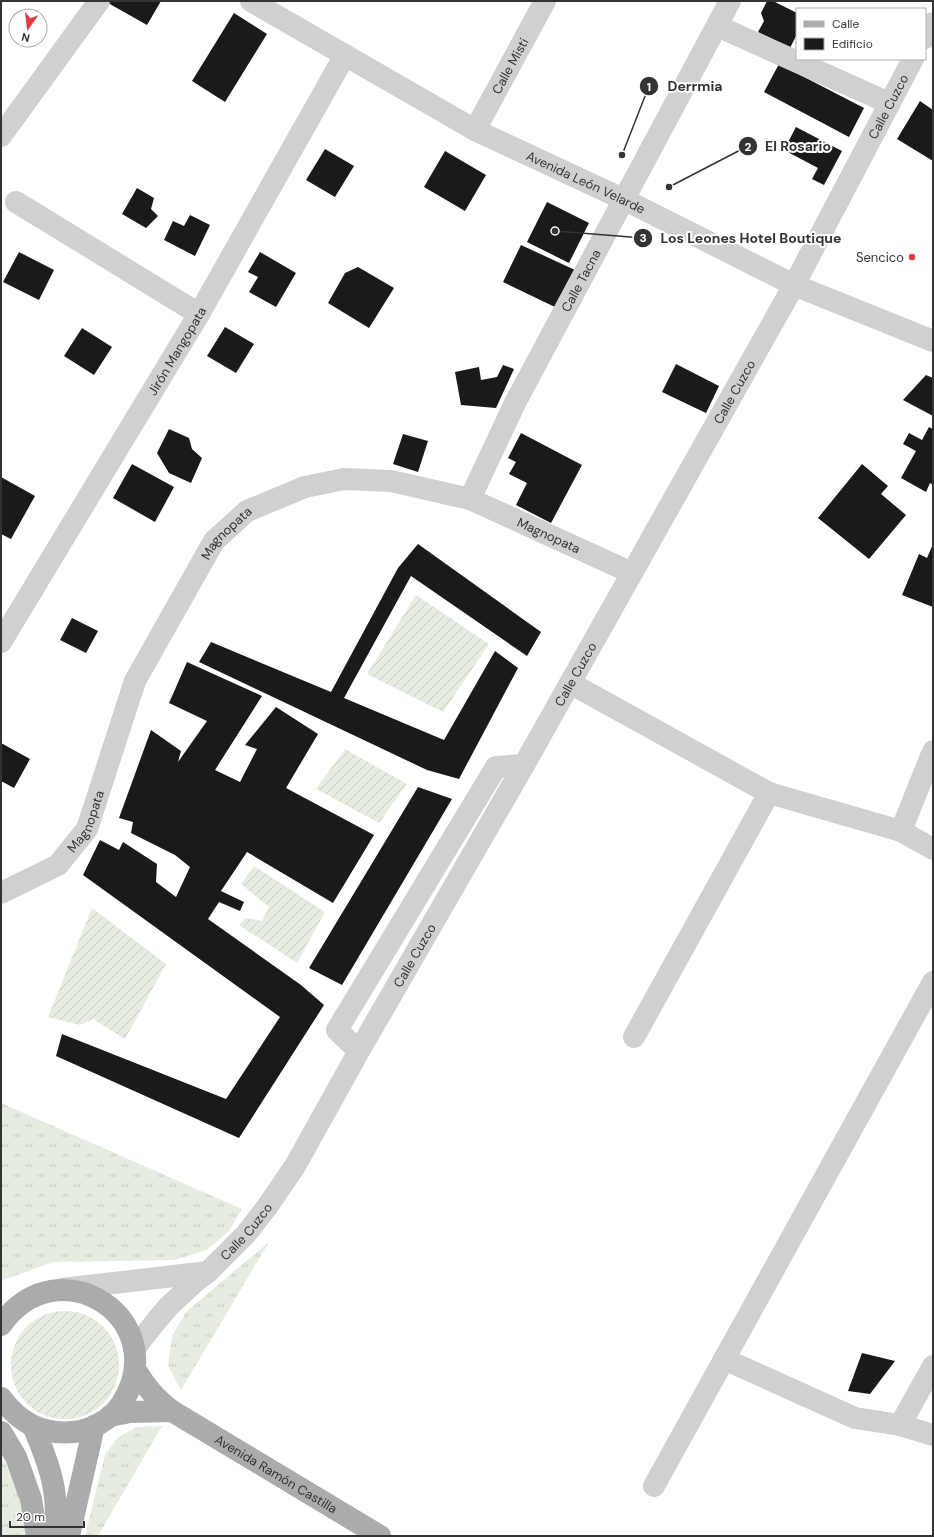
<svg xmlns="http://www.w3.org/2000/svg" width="934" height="1537" font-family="'DM Sans',sans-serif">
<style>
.grass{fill:url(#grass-tufts)}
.garden{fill:url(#garden-furrows)}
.building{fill:#1a1a1a}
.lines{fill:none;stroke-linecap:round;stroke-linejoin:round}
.minor{stroke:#d0d0d0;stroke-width:22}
.major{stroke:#ababab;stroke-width:22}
.poi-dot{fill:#e63946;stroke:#fff;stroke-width:1.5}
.labels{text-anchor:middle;stroke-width:4;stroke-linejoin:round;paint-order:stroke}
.street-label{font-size:13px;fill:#333;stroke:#fff}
.poi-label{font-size:13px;fill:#333;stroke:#fff;text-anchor:end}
.leader{fill:none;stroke:#333;stroke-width:1.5}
.callout-dot{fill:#333;stroke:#fff;stroke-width:1.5}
.mark-label{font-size:12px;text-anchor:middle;font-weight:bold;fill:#fff}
.callout-label{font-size:14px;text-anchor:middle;font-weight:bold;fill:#333;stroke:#fff;stroke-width:4;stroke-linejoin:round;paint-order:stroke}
</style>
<defs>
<pattern id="grass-tufts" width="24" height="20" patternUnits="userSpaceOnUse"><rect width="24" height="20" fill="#e6ecdf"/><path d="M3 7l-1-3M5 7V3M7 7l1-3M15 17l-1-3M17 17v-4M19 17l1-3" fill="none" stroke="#c6cbc0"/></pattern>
<pattern id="garden-furrows" width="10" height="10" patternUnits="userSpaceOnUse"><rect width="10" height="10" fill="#e6ecdf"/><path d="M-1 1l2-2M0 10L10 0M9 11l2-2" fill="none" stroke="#c6cbc0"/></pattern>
</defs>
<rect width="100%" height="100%" fill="#fff"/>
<!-- grass -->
<g class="grass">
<path d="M1,1103l241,106 -13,22 -22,19 -33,10 -121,2 -52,19z"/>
<path d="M269,1242l-88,148 -13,-24 4,-30 14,-24z"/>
<path d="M162,1426l-64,110h-13l20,-81 13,-18 19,-10z"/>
<path d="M1,1455l20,40 5,41h-25z"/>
</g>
<!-- garden -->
<g class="garden">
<path d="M416,595l73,49 -46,68 -76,-38z"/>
<path d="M345,749l62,35 -28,39 -63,-34z"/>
<path d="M254,866l71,46 -28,51 -58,-38 7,-7 16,3 7,-14 -28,-23z"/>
<path d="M92,908l74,56 -41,75 -32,-20 -13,6 -32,-8z"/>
<circle cx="65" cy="1365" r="54"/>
</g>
<!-- building -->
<g class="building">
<path d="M109,1h52l-14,24 -39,-22z"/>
<path d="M767,1h6l24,12v21l-7,14 -32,-16 6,-11 -3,-8z"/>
<path d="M234,13l33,21 -42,68 -33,-21z"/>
<path d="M779,64l85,44 -15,29 -85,-45z"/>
<path d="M920,101l13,9v51l-36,-22z"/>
<path d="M796,127l46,24 -18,34 -12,-6 6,-11 -34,-18z"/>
<path d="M325,149l29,17 -19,31 -29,-17z"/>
<path d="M445,151l41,24 -21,36 -41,-24z"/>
<path d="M137,188l17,10 -3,11 7,7 -12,12 -24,-14z"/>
<path d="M547,202l42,21 -20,40 -42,-21z"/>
<path d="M190,215l20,10 -15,31 -31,-16 9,-19 11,5z"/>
<path d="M521,245l54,25 -18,38 -54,-26z"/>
<path d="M19,252l35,18 -15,30 -36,-18z"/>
<path d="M260,252l36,21 -20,34 -27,-15 9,-15 -10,-5z"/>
<path d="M358,267l36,21 -25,40 -41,-25 17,-30z"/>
<path d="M225,327l29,17 -18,29 -29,-17z"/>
<path d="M82,328l30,19 -18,28 -30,-19z"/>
<path d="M676,364l43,22 -13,27 -44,-21z"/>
<path d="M503,365l11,4 -18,39 -35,-3 -6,-33 24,-5 2,13 16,-3z"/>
<path d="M926,375l7,3v38l-30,-16z"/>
<path d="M929,427l4,2v56l-3,-2 -4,9 -25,-14 15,-27 -13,-7 6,-11 13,7z"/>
<path d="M169,429l20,9 3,11 10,9 -11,25 -22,-10 -12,-20z"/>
<path d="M521,433l61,32 -31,58 -35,-18 11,-22 -18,-9 7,-12 -8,-4z"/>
<path d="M403,434l25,7 -10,31 -25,-8z"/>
<path d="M132,464l42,23 -19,35 -42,-24z"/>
<path d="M862,464l26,22 -7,8 25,21 -37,44 -51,-41z"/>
<path d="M1,477l34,19 -24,43 -10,-5z"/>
<path d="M418,544l123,88 -14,24 -116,-80 -67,122 100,42 51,-89 23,17 -59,111 -32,-9 -228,-108 12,-20 120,50 67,-124z"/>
<path d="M933,544v63l-31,-12 17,-41 8,4z"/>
<path d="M72,618l26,13 -12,22 -26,-13z"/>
<path d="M187,662l75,34 -47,74 25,12 17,-33 -12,-4 31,-38 42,27 -32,54 88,47 -41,68 -86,-51 -26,39 23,11 -4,9 -21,-9 -11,17 93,66 23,20 -85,133 -183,-82 6,-22 164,65 54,-82 -197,-142 17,-35 19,10 4,-8 34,22 -1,18 20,15 14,-30 -15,-12 -44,-22 2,-11 -14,-4 32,-88 30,21 -3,11 29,-41 -38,-18z"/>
<path d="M1,743l29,16 -16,29 -13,-7z"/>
<path d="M418,787l34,12 -110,186 -33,-17z"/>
<path d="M862,1353l33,8 -25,33 -22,-3z"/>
</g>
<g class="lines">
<!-- minor -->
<g class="minor">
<path id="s1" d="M251,1l224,129 150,70 169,85 139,56"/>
<path d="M717,26l172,77"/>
<path d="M925,38l8,-15"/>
<path id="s2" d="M475,130l70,-129"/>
<path d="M1,136l98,-135"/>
<path d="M16,202l183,112"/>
<path id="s3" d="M470,499l45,-96 215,-402"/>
<path id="s4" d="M1,642l198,-328 146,-259"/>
<path d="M570,683l199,110 132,38 32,18"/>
<path d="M901,831l32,-80"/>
<path id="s5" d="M1,893l57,-28 29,-36 48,-148 79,-140 33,-30 58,-24 39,-8 47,2 79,18 162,74"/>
<path d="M634,1037l135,-244"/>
<path d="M359,1051l-22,-21 159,-263 28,-2"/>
<path d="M62,1289l146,-17"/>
<path id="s6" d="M134,1349l23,-29 12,-14 27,-25 13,-10 37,-37 21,-27 28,-41 64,-115 165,-286 270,-480 119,-226"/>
<path d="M724,1359l131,59 45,7 33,10"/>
<path d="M900,1425l33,-59"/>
<path d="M654,1486l279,-504"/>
</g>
<!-- major -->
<g class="major">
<path d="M1,1325c58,-82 173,-5 121,78 -10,16 -30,27 -48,29 -33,3 -54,-9 -73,-34"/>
<path id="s7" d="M135,1369c11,18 20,29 37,42l208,125"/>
<path d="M110,1416l20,-4 42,-1"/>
<path d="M33,1426c15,35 29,71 20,110"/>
<path d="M1,1432l15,25 15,42 6,37"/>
<path d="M69,1536l25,-110"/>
</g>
</g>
<!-- markers -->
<circle class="poi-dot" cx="912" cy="257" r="4"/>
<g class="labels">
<!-- street labels -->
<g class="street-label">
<text dy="5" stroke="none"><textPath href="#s2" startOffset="73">Calle Misti</textPath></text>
<text dy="5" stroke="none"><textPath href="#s6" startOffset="1459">Calle Cuzco</textPath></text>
<text dy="5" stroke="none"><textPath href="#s1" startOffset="381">Avenida León Velarde</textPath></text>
<text dy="5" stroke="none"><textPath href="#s3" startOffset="245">Calle Tacna</textPath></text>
<text dy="5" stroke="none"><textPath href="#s4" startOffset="340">Jirón Mangopata</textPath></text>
<text dy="5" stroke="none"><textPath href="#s6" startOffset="1135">Calle Cuzco</textPath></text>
<text dy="5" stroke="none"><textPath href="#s5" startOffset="788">Magnopata</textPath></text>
<text dy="5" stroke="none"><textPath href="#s5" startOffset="440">Magnopata</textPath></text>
<text dy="5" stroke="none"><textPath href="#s6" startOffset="811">Calle Cuzco</textPath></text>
<text dy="5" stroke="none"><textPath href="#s5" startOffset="116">Magnopata</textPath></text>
<text dy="5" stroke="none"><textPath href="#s6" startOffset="487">Calle Cuzco</textPath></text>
<text dy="5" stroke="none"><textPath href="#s6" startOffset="163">Calle Cuzco</textPath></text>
<text dy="5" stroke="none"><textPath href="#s7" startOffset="178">Avenida Ramón Castilla</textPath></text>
</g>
<!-- poi labels -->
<g class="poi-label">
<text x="904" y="262">Sencico</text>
</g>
</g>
<!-- callouts -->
<path class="leader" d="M622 155L649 86M669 187L748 146M555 231L643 238"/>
<g class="callout-dot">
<circle cx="622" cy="155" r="4"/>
<circle cx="669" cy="187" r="4"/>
<circle cx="555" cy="231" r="4"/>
<circle cx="649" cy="86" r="10"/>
<circle cx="748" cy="146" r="10"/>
<circle cx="643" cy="238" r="10"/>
</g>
<g class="mark-label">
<text x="649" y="91">1</text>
<text x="748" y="151">2</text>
<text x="643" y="242">3</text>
</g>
<g class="callout-label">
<text x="695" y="91">Derrmia</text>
<text x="798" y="151">El Rosario</text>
<text x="751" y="243">Los Leones Hotel Boutique</text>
</g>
<!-- border -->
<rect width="934" height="1537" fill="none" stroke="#333333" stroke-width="4"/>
<!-- legend -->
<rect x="796" y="8" width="130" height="52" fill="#ffffff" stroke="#adadad"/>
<rect x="804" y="21" width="20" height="6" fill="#ababab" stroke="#adadad"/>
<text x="832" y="28" font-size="12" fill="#333333">Calle</text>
<rect x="804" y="38" width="20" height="12" fill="#1a1a1a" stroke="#adadad"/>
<text x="832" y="48" font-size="12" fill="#333333">Edificio</text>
<!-- north arrow -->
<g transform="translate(28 28) rotate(194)"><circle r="19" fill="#ffffff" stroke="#adadad"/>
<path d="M0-3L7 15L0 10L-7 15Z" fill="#e63946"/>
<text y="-6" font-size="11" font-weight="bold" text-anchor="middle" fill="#333333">N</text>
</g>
<!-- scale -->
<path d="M10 1521v6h74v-6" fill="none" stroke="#333333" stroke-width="2"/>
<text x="16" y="1521" font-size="12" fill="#333333" stroke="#ffffff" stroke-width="3" paint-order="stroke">20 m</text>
</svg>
